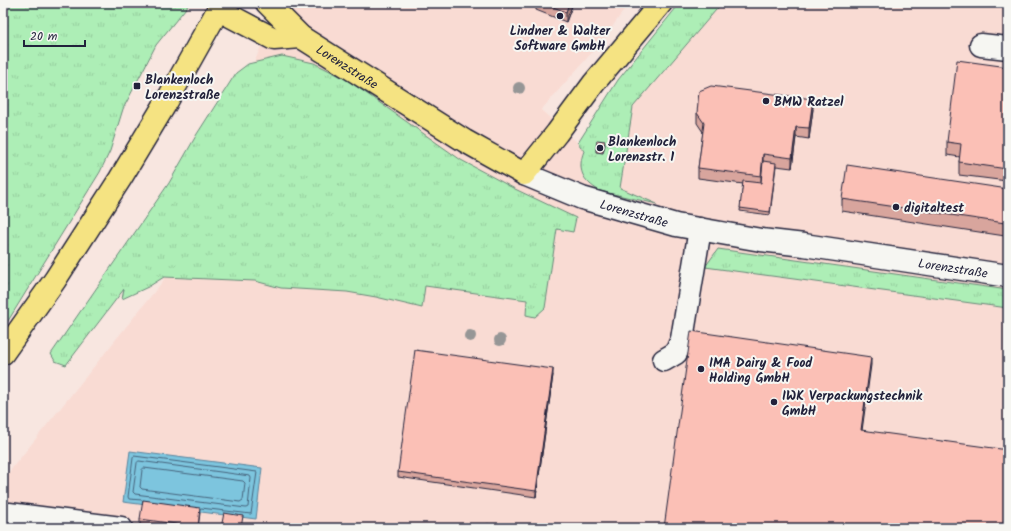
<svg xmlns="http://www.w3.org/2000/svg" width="1011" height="531" font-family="Kalam,sans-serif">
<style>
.built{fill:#f9dbd3}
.grass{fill:url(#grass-tufts);stroke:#688878}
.water{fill:#7dc5de;stroke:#59849d}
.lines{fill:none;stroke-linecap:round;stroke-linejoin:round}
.shore{stroke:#46637c;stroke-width:1}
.minor-casing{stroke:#22223b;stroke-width:25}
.major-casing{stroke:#22223b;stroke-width:25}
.minor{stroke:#f6f6f2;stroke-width:22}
.major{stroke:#f5e382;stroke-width:22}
.tree{fill:#969696}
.wall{fill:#d8a59d;stroke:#22223b}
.shaded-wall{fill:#b0867f;stroke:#22223b}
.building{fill:#fbc0b6;stroke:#22223b}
.poi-dot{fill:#22223b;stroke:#f6f6f2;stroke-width:1.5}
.labels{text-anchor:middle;stroke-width:4;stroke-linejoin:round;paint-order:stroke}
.poi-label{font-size:13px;font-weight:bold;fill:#22223b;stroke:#f6f6f2;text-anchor:start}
.street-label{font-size:13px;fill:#22223b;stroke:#f6f6f2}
</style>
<defs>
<pattern id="grass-tufts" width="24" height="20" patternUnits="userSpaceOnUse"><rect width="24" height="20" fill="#adeeb6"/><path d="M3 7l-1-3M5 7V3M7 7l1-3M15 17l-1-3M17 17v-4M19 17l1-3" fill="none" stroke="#95cc9d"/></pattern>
</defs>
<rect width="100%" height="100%" fill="#f8e6e0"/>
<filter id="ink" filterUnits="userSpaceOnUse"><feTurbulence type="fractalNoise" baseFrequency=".025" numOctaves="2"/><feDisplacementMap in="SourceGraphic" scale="8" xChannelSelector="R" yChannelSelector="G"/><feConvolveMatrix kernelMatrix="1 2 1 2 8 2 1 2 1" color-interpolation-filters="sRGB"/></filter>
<g filter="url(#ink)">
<!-- built -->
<path class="built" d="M279,3h350l-26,37 -62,70 37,33 6,8 -1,4 -1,18 4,8 7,6 27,1 13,-82 89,-103h286v525h-1005v-46l10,-15 150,-186z"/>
<!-- grass -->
<g class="grass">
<path d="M3,3h187l-34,42 -33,64 -13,42 -10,21 -97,157z"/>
<path d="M680,3h42l-89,104 -13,81 37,16 -57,-13c-18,-10 -23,-22 -16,-40l-6,-8 40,-63z"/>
<path d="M282,56l32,7 32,16 115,81 54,29 61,29 -3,14 -16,-3 -12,79 -10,9 -9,-2 1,-15 -102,-14 -3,22 -46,-11 -29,-5 -66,-4 -26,-7 -91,-4 -16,10 -26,12 2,-10 -58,76 -11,-4 -4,-7 118,-171 28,-49 39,-61 12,-9z"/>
<path d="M718,249l290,41v18l-303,-41z"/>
</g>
<!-- water -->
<path class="water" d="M130,451l132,17 -6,51 -133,-17z"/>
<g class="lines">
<!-- shore -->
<g class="shore">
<path d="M139,461l111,15 1,2 -3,29 -2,1 -111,-14 -2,-2 4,-29z"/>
<path d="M144,468l99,13 2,2 -2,17 -3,2 -98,-13 -2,-2 2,-17z"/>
<path d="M142,500l-13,-1 -1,-2 5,-39 1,-2 123,16 -6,42 -50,-6"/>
</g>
<defs>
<g id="minor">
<path d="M981,45l27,3"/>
<path id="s1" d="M524,174l58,24 94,27 85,15 43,5 204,31"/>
<path d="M664,360l12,-7 6,-14 18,-110"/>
<path d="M7,528l2,-14 112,14"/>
</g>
<g id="major">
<path id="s2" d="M267,3l34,34 164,104 59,33 33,-41 37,-50 67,-80"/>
<path d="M219,10l55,29 27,-2"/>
<path d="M3,353l52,-73 65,-101 47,-78 55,-98"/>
</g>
</defs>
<!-- minor casing -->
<use href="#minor" class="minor-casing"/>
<!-- major casing -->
<use href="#major" class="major-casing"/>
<!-- minor -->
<use href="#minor" class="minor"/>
<!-- major -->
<use href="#major" class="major"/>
</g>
<!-- trees -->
<g class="tree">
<circle cx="519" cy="88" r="6"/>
<circle cx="470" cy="336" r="6"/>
<circle cx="500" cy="340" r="6"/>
</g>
<!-- wall -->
<g class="wall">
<path d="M536,3h37l-7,19 -30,-12z"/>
<path d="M1008,67l-1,114 -48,-6v-13l1,-5 -13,-2v-13z"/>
<path d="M813,109l-4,30 -13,-2 -4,31 -16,-2 -6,49 -30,-4 3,-27 -45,-6v-10l5,-36 -6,-9v-10z"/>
<path d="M605,144l-2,9 -7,-1v-3z"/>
<path d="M1008,189v28l-3,19 -163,-25v-12z"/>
<path d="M553,375l-17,122 -138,-20v-5z"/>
<path d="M200,513l-2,15h-32l-26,-3v-6z"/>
</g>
<!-- shaded-wall -->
<g class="shaded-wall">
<path d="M569,3h4l-7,19v-10z"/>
<path d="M813,99v10l-4,30v-11z"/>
<path d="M796,127v10l-4,31v-10z"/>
<path d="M763,154v10l-2,22v-10z"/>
<path d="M1008,163v13l-1,5v-12z"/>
<path d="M1008,204v13l-3,19v-13z"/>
<path d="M871,357v8l-10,73v-8z"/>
<path d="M553,369v6l-17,122v-6z"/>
</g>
<!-- building -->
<g class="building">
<path d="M543,3h26l-3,9z"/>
<path d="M957,60l51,7v96l-1,6 -48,-7 2,-18 -14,-2z"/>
<path d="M711,86l102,13 -4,29 -13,-1 -4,31 -29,-4 -2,22 -63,-8 6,-45 -7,-10 2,-22z"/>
<path d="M597,140l8,1 -2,10 -7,-2z"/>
<path d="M763,161l13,2 -6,49 -30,-4 3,-27 18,2z"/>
<path d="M847,165l161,24v15l-3,19 -163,-24z"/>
<path d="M691,331l180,26 -10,73 147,20v78h-344z"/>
<path d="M415,350l138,19 -17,122 -138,-19z"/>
<path d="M143,500l57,8 -2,19 -58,-8z"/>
<path d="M224,513l19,3 -2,12h-20z"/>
<path d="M487,524l24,4h-25z"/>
<path d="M138,526l12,2h-12z"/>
</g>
</g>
<!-- markers -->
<g class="poi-dot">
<circle cx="560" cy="16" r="4"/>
<rect x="133" y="82" width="8" height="8" rx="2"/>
<circle cx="766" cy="101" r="4"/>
<circle cx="600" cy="148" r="4"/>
<circle cx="896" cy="207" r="4"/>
<circle cx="701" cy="369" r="4"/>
<circle cx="774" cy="402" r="4"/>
</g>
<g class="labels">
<!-- poi labels -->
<g class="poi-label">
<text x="560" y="35" text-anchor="middle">Lindner &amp; Walter<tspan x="560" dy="15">Software GmbH</tspan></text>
<text x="145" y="84">Blankenloch<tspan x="145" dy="15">Lorenzstraße</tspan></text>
<text x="774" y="106">BMW Ratzel</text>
<text x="608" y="146">Blankenloch<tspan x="608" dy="15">Lorenzstr. 1</tspan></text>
<text x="904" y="212">digitaltest</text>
<text x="709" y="367">IMA Dairy &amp; Food<tspan x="709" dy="15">Holding GmbH</tspan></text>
<text x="782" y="400">IWK Verpackungstechnik<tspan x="782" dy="15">GmbH</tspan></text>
</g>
<!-- street labels -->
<g class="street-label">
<text dy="5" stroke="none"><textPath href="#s2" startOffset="103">Lorenzstraße</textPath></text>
<text dy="5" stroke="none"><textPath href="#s1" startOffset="117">Lorenzstraße</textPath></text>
<text dy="5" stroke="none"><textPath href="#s1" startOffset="441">Lorenzstraße</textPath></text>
</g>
</g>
<!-- margin -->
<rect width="1011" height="531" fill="none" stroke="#f6f6f2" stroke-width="16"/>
<rect x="8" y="8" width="995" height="515" fill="none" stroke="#22223b" stroke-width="1.5" filter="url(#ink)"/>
<!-- scale -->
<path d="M24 40v6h61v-6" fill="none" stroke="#22223b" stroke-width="2"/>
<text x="30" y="40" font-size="12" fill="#22223b" stroke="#f6f6f2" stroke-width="3" paint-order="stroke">20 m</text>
</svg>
